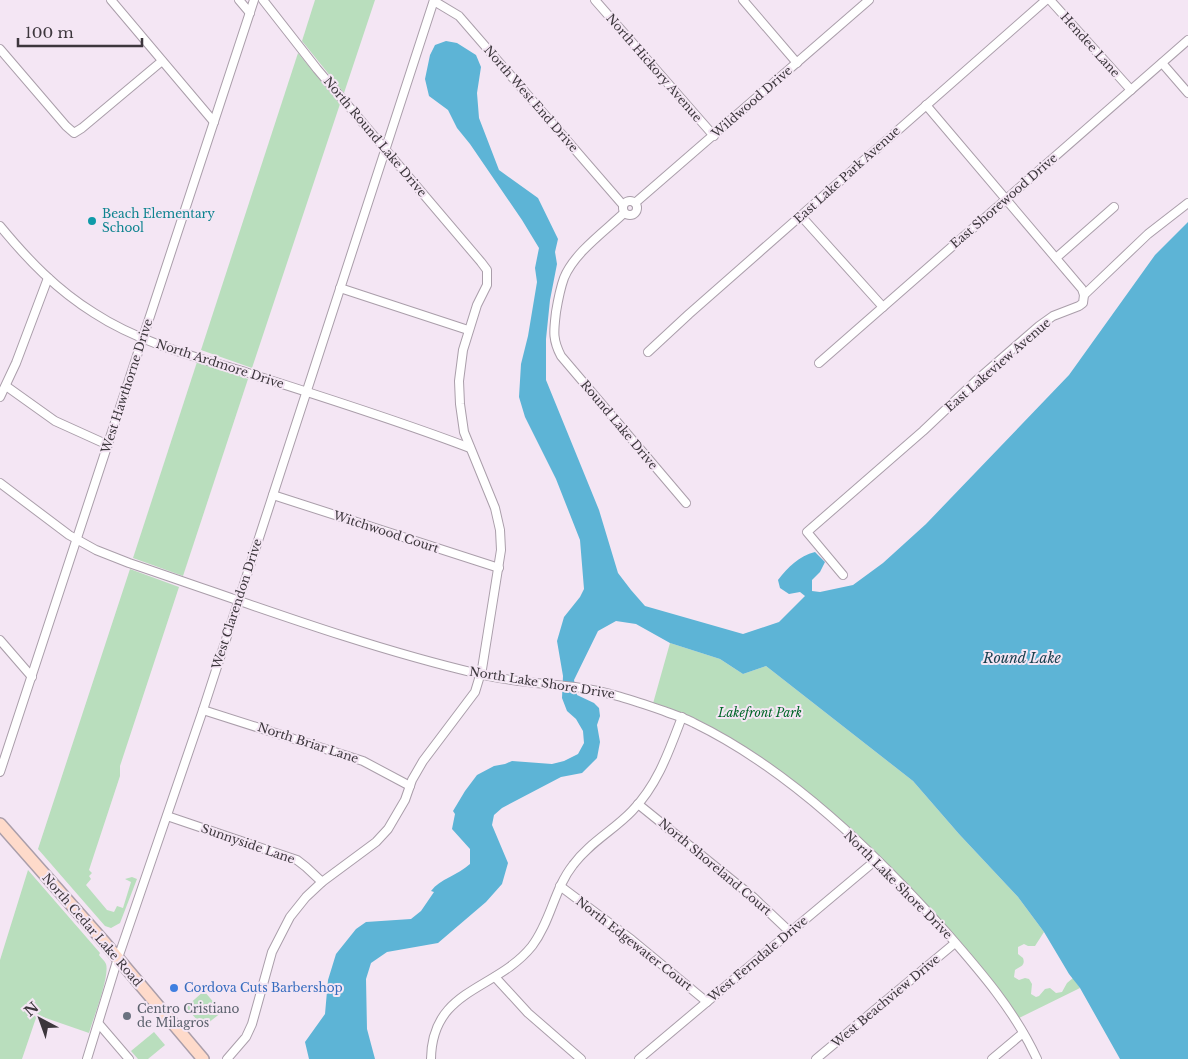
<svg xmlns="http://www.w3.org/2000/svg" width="1188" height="1059" font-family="'Libre Baskerville',serif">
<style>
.green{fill:#b9debd}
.water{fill:#5db4d6}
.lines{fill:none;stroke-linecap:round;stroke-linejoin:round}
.minor-casing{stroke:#aa9eaa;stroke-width:10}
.secondary-casing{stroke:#aa9eaa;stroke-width:14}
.minor{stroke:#fff;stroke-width:8}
.secondary{stroke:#fedaca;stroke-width:11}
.culture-dot{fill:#0f9aa8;stroke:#f4e6f4;stroke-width:2}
.shop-dot{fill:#3f7fe0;stroke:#f4e6f4;stroke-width:2}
.worship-dot{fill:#6b7280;stroke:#f4e6f4;stroke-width:2}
.labels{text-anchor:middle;stroke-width:4;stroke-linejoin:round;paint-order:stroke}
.street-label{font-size:12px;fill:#3d373d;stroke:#f4e6f4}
.culture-label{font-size:12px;fill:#0d838f;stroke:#f4e6f4;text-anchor:start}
.park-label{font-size:12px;font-style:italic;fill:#006628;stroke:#f4e6f4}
.shop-label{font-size:12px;fill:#366cbe;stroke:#f4e6f4;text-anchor:start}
.worship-label{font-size:12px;fill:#5b616d;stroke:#f4e6f4;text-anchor:start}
.water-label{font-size:14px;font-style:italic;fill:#183f4e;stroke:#f4e6f4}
</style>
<rect width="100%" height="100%" fill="#f4e6f4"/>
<!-- green -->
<g class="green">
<path d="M315,0h60l-31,93 -42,-52z"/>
<path d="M298,53l42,51 -88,264 -51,-18z"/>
<path d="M197,362l51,17 -65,197 -50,-18z"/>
<path d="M130,569l49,18 -59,179v10l-31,94 3,3 -3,3 2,3 -5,6 21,25 7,2 3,-6 6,2 8,-26 -6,-3 7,-2 5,2 -17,44 -9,5 -6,-2 -67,-77z"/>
<path d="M670,643l50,16 23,15 23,-8 147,115 46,53 59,63 26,35 -9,14h-7l-4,-2 -6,3v7l5,4c3,8 -4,9 -8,12l-1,7 5,3 6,-2 4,1 3,5 -1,10 5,3 3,-1 6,-7 5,-1 6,5 6,-1 5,-9 6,-5 7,10 -65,32 -116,-137 -85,-79 -80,-59 -82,-38z"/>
<path d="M28,870l72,83 -1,2c2,3 6,6 7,9 4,12 -13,55 -17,69l-52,-18 -15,44h-22v-99z"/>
<path d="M204,991l18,21 -19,15 -17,-20z"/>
<path d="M154,1032l11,13 -17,14h-10l-7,-8z"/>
</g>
<!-- water -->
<path class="water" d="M446,41l11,2 19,12 5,12 -4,26 2,25 20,52 39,28 20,41 -3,13 2,12 -7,36 -4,39v41l53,130 19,63 13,17 14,16 98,28 36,-12 26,-26 -5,-4 -11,2 -9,-6 -2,-8c10,-13 21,-24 37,-28l10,10 -5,10 -8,8v11l8,1 33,-7 30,-22 43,-39 143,-149 86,-120 33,-33v837h-68l-40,-71 -11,-14 -25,-42 -26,-35 -59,-63 -46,-53 -147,-115 -23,8 -23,-15 -50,-16 -34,-19 -20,-3 -18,10 -24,49 3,15 17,8 5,5 1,8 -3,9 3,17 -3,16 -15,15 -21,4 -59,31 -8,7 -2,10 16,38 -6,21 -16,18 -48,41 -51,9 -16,11 -5,16 1,50 8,30h-66l-4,-17 20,-28 3,-34 8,-26 20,-25 10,-7 45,-3 10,-8 13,-19 -3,-1c9,-12 27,-16 39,-27v-15l-18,-20 3,-15 -2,-3 12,-20 12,-16 17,-9 11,-2 7,-3 40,3 12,-3 14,-7 6,-11 -1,-12 -7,-12 -9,-8 -5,-13 1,-22 -6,-35 7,-24 16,-20 4,-8 -4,-49 -24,-61 -31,-62 -6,-20 2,-33 7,-28 9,-54 -2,-14 4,-20 -17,-28 -52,-76 -13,-16 -9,-18 -19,-14 -4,-17 5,-24 5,-10z"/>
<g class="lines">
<defs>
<g id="minor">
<path d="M111,0l103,122"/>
<path d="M239,0l11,13"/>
<path d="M595,0l119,136"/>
<path d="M743,0l54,63"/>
<path d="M1050,0l81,90"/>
<path d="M434,1l25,15 164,189"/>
<path d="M0,49l66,77 8,7 8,-5 80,-67"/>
<path d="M1162,63l26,30"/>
<path d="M926,105l156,184 2,6"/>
<circle cx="630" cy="208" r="7"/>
<path d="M635,203l234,-203"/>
<path d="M624,213c-19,18 -50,40 -60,65 -4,11 -6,22 -8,34 -2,18 -4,27 5,44l125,147"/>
<path d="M801,216l82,91"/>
<path d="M0,226c28,34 57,64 94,87 46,30 102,44 154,60 75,24 149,47 222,75"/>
<path d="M1056,258l58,-51"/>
<path d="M340,288l128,42"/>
<path d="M648,352l41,-38 357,-314"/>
<path d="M819,363l369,-323"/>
<path d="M6,386l49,35 53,24"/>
<path d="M0,397l16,-34 32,-85"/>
<path d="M0,483l69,52 27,15 33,13c116,39 231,83 350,111 32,8 64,9 96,13 31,4 60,14 89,24 10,4 21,7 30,12 95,46 182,131 252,209 34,39 69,79 91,127"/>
<path d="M273,495l226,73"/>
<path d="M843,575l-36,-43 116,-101 55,-52 61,-53 14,-10 26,-10 4,-3 1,-8 64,-61 40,-31"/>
<path d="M0,640l32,37"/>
<path d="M203,710l160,51 47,25"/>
<path d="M0,772l254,-772"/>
<path d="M638,804l115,93 37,35"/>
<path d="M167,816l130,44 9,7 16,15"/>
<path d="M560,886l72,54 75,62"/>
<path d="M495,977l33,36 53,46"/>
<path d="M99,1024l30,35"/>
<path d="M87,1059l31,-101 85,-248 231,-710"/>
<path d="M227,1059l19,-22 6,-13 20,-72 18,-35 16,-20 16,-15 54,-40 12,-13 17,-29 7,-20 11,-19 52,-69 7,-23 19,-119 -1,-20 -5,-22 -31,-76 -4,-28 -1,-23 4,-31 14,-45 10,-20v-15l-6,-8 -164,-193 -54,-69"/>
<path d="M431,1059c1,-71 65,-68 101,-113 19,-25 22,-57 41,-81 16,-22 41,-35 59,-54 26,-27 37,-60 50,-94"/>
<path d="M639,1059l237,-199"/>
<path d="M816,1059l139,-116"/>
<path d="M992,1059l31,-26"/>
</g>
<path id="secondary" d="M0,824l105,119 98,116"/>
</defs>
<!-- minor casing -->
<use href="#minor" class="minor-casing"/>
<!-- secondary casing -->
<use href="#secondary" class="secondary-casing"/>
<!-- minor -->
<use href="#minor" class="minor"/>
<!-- secondary -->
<use href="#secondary" class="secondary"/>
</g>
<!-- markers -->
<circle class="culture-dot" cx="92" cy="221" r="5"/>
<circle class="shop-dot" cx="174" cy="988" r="5"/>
<circle class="worship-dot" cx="127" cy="1016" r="5"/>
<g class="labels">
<!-- street labels -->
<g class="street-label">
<text transform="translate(1090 45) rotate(48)" y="4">Hendee Lane</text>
<text transform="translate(654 68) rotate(49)" y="4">North Hickory Avenue</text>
<text transform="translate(531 99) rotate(49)" y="4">North West End Drive</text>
<text transform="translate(752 102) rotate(-41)" y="4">Wildwood Drive</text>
<text transform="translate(375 137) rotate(50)" y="4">North Round Lake Drive</text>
<text transform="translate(847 175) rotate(-42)" y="4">East Lake Park Avenue</text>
<text transform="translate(1004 201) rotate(-41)" y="4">East Shorewood Drive</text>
<text transform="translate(220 364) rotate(18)" y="4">North Ardmore Drive</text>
<text transform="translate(998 365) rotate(-41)" y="4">East Lakeview Avenue</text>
<text transform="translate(127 386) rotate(-72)" y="4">West Hawthorne Drive</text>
<text transform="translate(619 425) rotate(50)" y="4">Round Lake Drive</text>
<text transform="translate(386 532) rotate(18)" y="4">Witchwood Court</text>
<text transform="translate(237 604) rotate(-72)" y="4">West Clarendon Drive</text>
<text transform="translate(542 683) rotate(9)" y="4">North Lake Shore Drive</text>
<text transform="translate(308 743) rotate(18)" y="4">North Briar Lane</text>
<text transform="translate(248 844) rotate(19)" y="4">Sunnyside Lane</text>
<text transform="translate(715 867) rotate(40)" y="4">North Shoreland Court</text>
<text transform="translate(898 885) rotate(45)" y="4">North Lake Shore Drive</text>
<text transform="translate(92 930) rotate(49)" y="4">North Cedar Lake Road</text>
<text transform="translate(634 944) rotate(38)" y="4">North Edgewater Court</text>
<text transform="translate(758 959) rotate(-40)" y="4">West Ferndale Drive</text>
<text transform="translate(886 1001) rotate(-40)" y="4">West Beachview Drive</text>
</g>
<!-- culture labels -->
<g class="culture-label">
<text x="102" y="218">Beach Elementary<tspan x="102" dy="14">School</tspan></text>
</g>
<!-- park labels -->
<g class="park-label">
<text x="760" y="717">Lakefront Park</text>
</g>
<!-- shop labels -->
<g class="shop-label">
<text x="184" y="992">Cordova Cuts Barbershop</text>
</g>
<!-- worship labels -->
<g class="worship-label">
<text x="137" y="1013">Centro Cristiano<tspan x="137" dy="14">de Milagros</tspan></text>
</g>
<!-- water labels -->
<g class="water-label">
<text x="1022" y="663">Round Lake</text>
</g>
</g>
<!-- north arrow -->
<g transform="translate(40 1019) rotate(319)" stroke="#f4e6f4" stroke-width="4" paint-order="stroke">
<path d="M0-4L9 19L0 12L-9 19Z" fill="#3d373d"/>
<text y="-8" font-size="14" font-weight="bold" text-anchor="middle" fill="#3d373d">N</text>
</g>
<!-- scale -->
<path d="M18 38v8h124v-8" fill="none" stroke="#3d373d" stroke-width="2.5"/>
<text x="25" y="38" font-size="15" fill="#3d373d" stroke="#f4e6f4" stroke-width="4" paint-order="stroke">100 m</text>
</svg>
